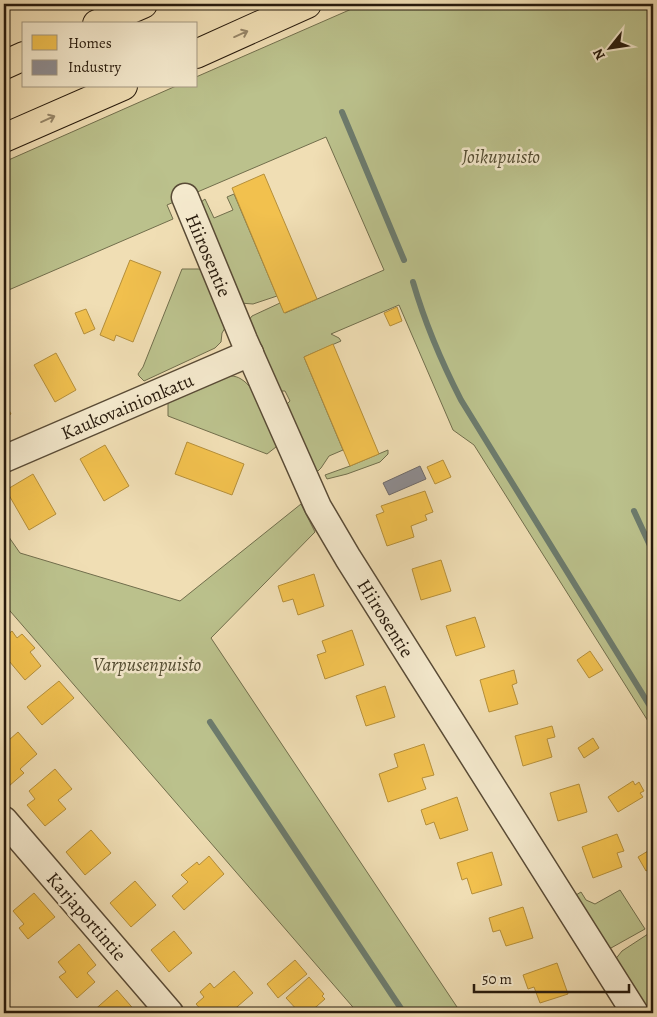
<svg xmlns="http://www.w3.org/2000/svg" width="657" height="1017" font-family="Alegreya,serif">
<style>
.green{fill:#bbc18c;stroke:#716e4c}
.homes{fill:#f2c14e;stroke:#b58f3a}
.industry{fill:#8d8d92;stroke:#6e6a6a}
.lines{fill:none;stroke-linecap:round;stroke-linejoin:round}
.stream{stroke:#6c7b6d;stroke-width:6}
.minor-casing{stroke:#594b36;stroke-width:29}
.highway-casing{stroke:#271a0c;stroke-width:30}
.minor{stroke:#f5eace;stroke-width:26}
.highway{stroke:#f0deb4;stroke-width:28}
.oneway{stroke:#968668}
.labels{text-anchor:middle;stroke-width:5;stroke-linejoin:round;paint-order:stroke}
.park-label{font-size:19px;font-style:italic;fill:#534c32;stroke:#f5eace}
.street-label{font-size:19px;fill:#271a0c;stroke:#f5eace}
</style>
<rect width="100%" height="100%" fill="#f0deb4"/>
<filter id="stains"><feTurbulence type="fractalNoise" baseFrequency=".004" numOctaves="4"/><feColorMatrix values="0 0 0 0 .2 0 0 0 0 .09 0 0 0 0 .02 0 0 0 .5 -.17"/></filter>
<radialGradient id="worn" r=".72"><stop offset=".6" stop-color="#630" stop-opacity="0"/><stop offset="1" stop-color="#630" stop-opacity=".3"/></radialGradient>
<!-- green -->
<g class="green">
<path d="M363,4h290v725l-179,-284 -21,-15 -54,-125 -68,29 8,4 2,3 -37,16 39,93 -14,6 -8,12 -3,3 -5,-1 -27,-62 1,-4 3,-3 -5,-10h-4l-3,-1 -29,-70 3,-4 28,-13 5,10 99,-43 -58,-133 -159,68 6,14 -169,73v-130l172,-76h20v-9z"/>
<path d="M234,194l43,102 -24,8 -13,-1 -39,-101 4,-3 9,19 19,-8 -6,-13z"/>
<path d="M182,269h19l27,54 -6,10 -1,9 -6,6 -71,33 -5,-5 -1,-2 5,-7z"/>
<path d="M221,375c7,1 14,0 20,4 16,9 29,46 38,63l-3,5 -9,7 -99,-38v-14z"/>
<path d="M388,450v4l-8,8 -33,12 -20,5 -2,-4 25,-9z"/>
<path d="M301,504l14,28 -104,106 250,375h-103l-354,-409v-74l16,23 160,48z"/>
<path d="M620,890l25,39 -34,19h-3l-32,-53 5,-3 5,8 9,4z"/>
<path d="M648,934l5,8v71h-6l-33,-52 8,-10z"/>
</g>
<!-- homes -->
<g class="homes">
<path d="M264,174l53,125 -33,14 -52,-125z"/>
<path d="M130,260l31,12 -28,70 -17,-7 -2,6 -14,-6z"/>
<path d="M397,307l5,14 -12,5 -6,-13z"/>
<path d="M86,309l9,20 -11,5 -9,-21z"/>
<path d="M333,344l46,110 -29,12 -46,-109z"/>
<path d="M56,353l20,37 -21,12 -21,-37z"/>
<path d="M4,401l7,13 -7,4z"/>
<path d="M187,442l57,22 -12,31 -57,-21z"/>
<path d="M105,445l24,41 -25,15 -24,-42z"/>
<path d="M443,460l8,17 -16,7 -8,-17z"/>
<path d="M33,474l23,40 -27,16 -23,-40z"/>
<path d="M425,491l8,21 -8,3 2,5 -16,6 3,11 -27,9 -11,-31 8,-3 -3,-6z"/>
<path d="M441,560l10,31 -30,9 -9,-31z"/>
<path d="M314,574l10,32 -26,9 -5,-16 -10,3 -5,-16z"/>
<path d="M475,617l10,30 -29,9 -10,-30z"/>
<path d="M352,630l12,35 -39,14 -8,-24 9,-3 -4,-11z"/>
<path d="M12,631l5,7 5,-4 13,14 -5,4 11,14 -16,14 -21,-25v-17z"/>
<path d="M590,651l13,19 -14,8 -12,-18z"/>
<path d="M514,670l3,13 -5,2 6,19 -29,8 -9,-32z"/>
<path d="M59,681l15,17 -32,27 -15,-18z"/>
<path d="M385,686l10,31 -29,9 -10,-30z"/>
<path d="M552,726l3,11 -8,2 5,18 -29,9 -8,-30z"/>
<path d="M18,732l19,22 -17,15 4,4 -15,13 -5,-6v-42l2,-2 3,4z"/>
<path d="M593,738l6,10 -15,10 -6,-10z"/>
<path d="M424,744l10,31 -12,3 4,11 -38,13 -9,-28 19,-7 -4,-13z"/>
<path d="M55,769l17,20 -14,11 8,9 -21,17 -18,-21 8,-6 -6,-8z"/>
<path d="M633,781l2,4 4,-3 5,9 -4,2 3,4 -25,15 -10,-15z"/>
<path d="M579,784l8,28 -29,9 -8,-28z"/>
<path d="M457,797l11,33 -28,9 -6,-17 -8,3 -5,-15z"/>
<path d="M91,830l20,23 -26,22 -19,-23z"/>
<path d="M617,834l7,17 -7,2 5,14 -29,11 -11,-31z"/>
<path d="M653,848v19l-7,4 -8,-14z"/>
<path d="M492,852l10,33 -30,9 -5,-16 -5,2 -5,-17z"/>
<path d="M209,856l15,18 -40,36 -12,-14 16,-14 -7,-7 16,-13 2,3z"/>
<path d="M135,881l21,24 -25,22 -21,-24z"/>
<path d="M34,893l21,24 -27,22 -9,-11 5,-4 -11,-13z"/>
<path d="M523,907l10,31 -27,8 -6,-16 -7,2 -4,-14z"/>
<path d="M174,931l18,22 -23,19 -18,-22z"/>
<path d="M79,944l17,21 -9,8 8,9 -18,16 -18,-21 7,-5 -8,-10z"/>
<path d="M295,960l12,14 -29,24 -11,-14z"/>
<path d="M557,963l11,31 -28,9 -6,-16 -6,2 -5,-14z"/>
<path d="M234,971l19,22 -23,20 -4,-1 -1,1h-21l-8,-9 8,-7 -4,-5 10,-9 4,5z"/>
<path d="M309,977l15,17 -2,2 3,3 -16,14 -4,-3 -5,3 -14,-15z"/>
<path d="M117,990l20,23h-46z"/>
</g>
<!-- industry -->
<path class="industry" d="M420,466l6,13 -37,16 -6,-12z"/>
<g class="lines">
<!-- stream -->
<g class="stream">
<path d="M342,112l62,148"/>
<path d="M413,282c12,41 29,81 48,118l192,311"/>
<path d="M634,511l19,41"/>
<path d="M210,722l194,291"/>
</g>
<defs>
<g id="minor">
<path d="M185,197l59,143 74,167 30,51 287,455"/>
<path d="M4,459l246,-106"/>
<path d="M4,820l166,193"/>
</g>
<g id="highway">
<path d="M97,24l46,-20"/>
<path d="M196,54l111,-50"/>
<path d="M4,65l20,-9"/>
<path d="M4,138l119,-52"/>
</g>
</defs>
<!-- minor casing -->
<use href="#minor" class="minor-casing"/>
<!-- highway casing -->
<use href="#highway" class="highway-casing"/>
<!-- minor -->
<use href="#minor" class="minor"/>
<!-- highway -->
<use href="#highway" class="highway"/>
</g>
<!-- one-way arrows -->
<defs><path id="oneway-shaft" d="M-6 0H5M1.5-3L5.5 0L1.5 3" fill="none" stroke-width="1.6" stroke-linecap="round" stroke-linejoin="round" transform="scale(1.25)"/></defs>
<g class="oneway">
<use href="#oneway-shaft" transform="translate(241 34) rotate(-24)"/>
<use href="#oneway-shaft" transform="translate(48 119) rotate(-24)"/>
</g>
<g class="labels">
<!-- park labels -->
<g class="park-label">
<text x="501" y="163">Joikupuisto</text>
<text x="147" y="671">Varpusenpuisto</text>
</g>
<!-- street labels -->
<g class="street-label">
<text transform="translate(209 255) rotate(67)" y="7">Hiirosentie</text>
<text transform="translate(127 406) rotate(-23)" y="7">Kaukovainionkatu</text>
<text transform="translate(386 618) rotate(58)" y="7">Hiirosentie</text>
<text transform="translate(87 916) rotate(49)" y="7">Karjaportintie</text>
</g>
</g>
<!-- margin -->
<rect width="657" height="1017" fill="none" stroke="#f0deb4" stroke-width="20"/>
<rect x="5" y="5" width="647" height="1007" fill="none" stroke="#271a0c" stroke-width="2.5"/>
<rect x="10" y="10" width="637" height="997" fill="none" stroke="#271a0c"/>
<!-- legend -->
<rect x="22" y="22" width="175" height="65" fill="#f5eace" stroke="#a39780"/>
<rect x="32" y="35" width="25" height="15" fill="#f2c14e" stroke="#a39780"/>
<text x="68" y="48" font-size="15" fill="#271a0c">Homes</text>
<rect x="32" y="60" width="25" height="15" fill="#8d8d92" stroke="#a39780"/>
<text x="68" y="72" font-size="15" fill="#271a0c">Industry</text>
<!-- north arrow -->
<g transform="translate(610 48) rotate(240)" stroke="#f5eace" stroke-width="4" paint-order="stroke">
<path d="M0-4L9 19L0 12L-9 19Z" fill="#271a0c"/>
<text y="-8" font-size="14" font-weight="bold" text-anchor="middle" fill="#271a0c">N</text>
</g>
<!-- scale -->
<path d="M474 984v8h155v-8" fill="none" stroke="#271a0c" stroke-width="2.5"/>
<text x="482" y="984" font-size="15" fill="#271a0c" stroke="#f5eace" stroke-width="4" paint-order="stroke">50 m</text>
<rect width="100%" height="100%" filter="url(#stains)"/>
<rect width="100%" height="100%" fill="url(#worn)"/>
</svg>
